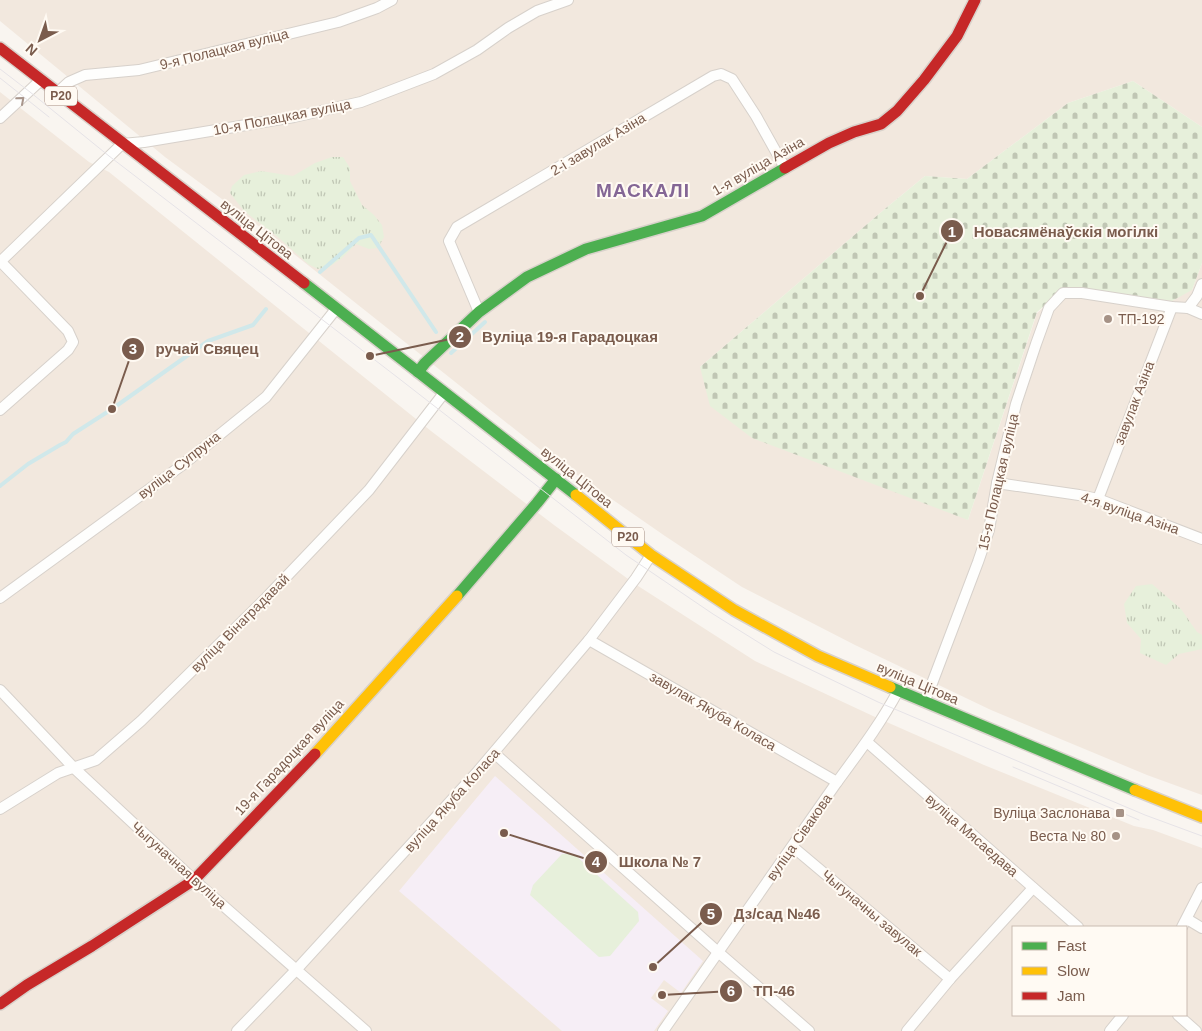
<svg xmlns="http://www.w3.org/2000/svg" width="1202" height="1031" font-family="Arial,sans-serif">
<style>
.residential{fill:#f2e8de;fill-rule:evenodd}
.education{fill:#f6eef6}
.grass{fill:url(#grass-tufts)}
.cemetery{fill:url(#cemetery-stones)}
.pitch{fill:#e7f0db}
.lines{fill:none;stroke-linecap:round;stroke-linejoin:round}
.stream{stroke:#d0e8ea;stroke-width:4}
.street-casing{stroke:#d7d1cb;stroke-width:12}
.fast-casing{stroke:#d9d2cb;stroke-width:14}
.slow-casing{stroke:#d9d2cb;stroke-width:14}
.jam-casing{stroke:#d9d2cb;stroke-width:14}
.street{stroke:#fefefd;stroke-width:10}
.fast{stroke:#4caf50;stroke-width:11}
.slow{stroke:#ffc107;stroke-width:11}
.jam{stroke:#c62828;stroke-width:11}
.tram{stroke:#e6e3e7;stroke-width:1}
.oneway{stroke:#a8958b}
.poi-dot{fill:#a69286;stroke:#fffaf3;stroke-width:2}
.labels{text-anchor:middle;stroke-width:4;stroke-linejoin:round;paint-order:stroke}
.shield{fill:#fffaf3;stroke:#a28b7f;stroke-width:1}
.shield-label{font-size:12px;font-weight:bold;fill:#7a5c4d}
.street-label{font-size:14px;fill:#7a5c4d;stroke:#fffaf3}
.poi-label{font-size:14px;fill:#7a5c4d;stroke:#fffaf3;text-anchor:end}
.district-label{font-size:19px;font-weight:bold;letter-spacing:1px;fill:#846695;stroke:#fffaf3}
.leader{fill:none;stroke:#7a5c4d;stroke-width:2}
.callout-dot{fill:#7a5c4d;stroke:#fffaf3;stroke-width:2}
.mark-label{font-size:15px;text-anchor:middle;font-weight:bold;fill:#fff}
.callout-label{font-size:15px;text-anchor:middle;font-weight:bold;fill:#7a5c4d;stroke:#fffaf3;stroke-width:4;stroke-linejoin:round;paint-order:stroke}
</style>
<defs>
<pattern id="grass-tufts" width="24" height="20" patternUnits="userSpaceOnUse" patternTransform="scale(1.25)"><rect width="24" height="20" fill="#e7f0db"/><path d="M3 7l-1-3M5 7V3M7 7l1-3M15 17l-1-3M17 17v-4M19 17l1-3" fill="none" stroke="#c0c6b4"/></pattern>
<pattern id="cemetery-stones" width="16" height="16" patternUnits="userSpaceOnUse" patternTransform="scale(1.25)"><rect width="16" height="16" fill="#e7f0db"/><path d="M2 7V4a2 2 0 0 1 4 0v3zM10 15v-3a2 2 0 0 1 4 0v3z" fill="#c0c6b4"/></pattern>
</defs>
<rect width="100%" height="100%" fill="#f9f5f0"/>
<!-- residential -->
<g class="residential">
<path d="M0,0h1202v127l-69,-46 -65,22 -101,76 -42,-3 -39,32 -186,159 268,153 69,-207 30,-26 125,3 10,-27v532l-55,-20 -156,-65 -136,-65 -113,-58 -77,-51 -124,-86 -276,-219 -100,-74 -165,-136z"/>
<path d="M0,92l89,70 20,10 322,259 123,94 81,59 120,77 118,55 111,49 150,61 19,4 49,18v183h-1202zM1013,927h173v88h-173z"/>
</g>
<!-- education -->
<path class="education" d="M495,776l208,185 -22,32 -17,-13 -13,18 17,13 -14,20h-92l-163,-140z"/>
<!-- grass -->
<g class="grass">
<path d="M332,157h11l7,11v13l12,24 12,10 8,10 2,12 -6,11 -9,1 -13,-5 -15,15 -12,8 -11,2 -10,-5 -29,-26 -35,-27 -14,-18 2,-7 12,-11 17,-4 32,5 22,-13z"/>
<path d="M1152,584l29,25 16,23 5,3v14l-23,5 -13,11 -26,-12 1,-14 -14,-16 -3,-19 12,-18z"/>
</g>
<!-- cemetery -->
<path class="cemetery" d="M1133,81l69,46v136l-10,27 -20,11 -89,-13 -16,-1 -30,25 -69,208 -216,-82 -42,-32 -10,-39 186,-159 39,-32 42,3 101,-76z"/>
<!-- pitch -->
<path class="pitch" d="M562,854h12l64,58 1,9 -29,35 -11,1 -69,-62 3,-10z"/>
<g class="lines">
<!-- stream -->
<g class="stream">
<path d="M320,272l39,-34 12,-3 65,97"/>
<path d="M451,353l34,-31"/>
<path d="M0,486l28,-22 32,-19 6,-3 7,-8 39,-25 96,-68 45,-16 13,-16"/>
</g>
<defs>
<g id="street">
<path d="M57,93l12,-11 16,-7 54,-5 199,-48 39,-14 15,-8"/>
<path d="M0,118l41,-38"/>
<path d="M0,262l122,-118 22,-2 150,-25 67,-15 73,-28 43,-24 31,-22 29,-17 31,-11"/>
<path d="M1188,308l9,-12 5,-12"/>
<path d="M479,312l-30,-71 8,-14 256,-151 8,-2 11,5 24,37 29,52"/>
<path d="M0,410l68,-60 5,-8 -5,-11 -67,-69"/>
<path d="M997,483l82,12 19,4 104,40"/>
<path d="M1098,499l74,-192"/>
<path d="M0,598l181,-132 85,-69 70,-88"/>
<path d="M589,640l248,142"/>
<path d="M0,690l73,77 121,113 172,151"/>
<path d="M924,702l7,-16 47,-124 11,-32 8,-47 19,-79 20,-60 13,-36 14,-15h19l90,14 16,1 14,6"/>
<path d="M867,742l211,185"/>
<path d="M494,753l224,199 91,79"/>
<path d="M0,809l58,-36 38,-13 45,-39 125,-123 103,-108 75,-97"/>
<path d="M793,847l157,132"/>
<path d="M1187,919l15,9"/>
<path d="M1182,927l20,-39"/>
<path d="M1178,1015l18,16"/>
<path d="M237,1031l60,-62 181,-198 111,-131 47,-62 15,-23"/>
<path d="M663,1031l174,-249c22,-30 44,-59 61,-91"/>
<path d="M907,1031l43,-52 83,-91"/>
<path d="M1110,1031l13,-16"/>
</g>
<g id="fast">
<path d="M304,283l272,212"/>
<path d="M418,372l7,-9 54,-51 48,-35 59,-28 116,-33 83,-48"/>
<path d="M457,596l80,-93 19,-24"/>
<path d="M890,687l245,103"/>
</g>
<g id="slow">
<path d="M576,495l75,60 83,55 84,46 72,31"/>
<path d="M315,754l142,-158"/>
<path d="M1135,790l67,27"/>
</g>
<g id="jam">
<path d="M0,48l304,235"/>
<path d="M785,168l44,-25 25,-11 27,-8 16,-13 27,-31 33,-44 18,-36"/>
<path d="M0,1004l27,-19 65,-39 102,-66 121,-126"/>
</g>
</defs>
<!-- street casing -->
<use href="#street" class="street-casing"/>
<!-- fast casing -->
<use href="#fast" class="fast-casing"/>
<!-- slow casing -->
<use href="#slow" class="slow-casing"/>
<!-- jam casing -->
<use href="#jam" class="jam-casing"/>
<!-- street -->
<use href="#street" class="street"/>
<!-- fast -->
<use href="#fast" class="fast"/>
<!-- slow -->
<use href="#slow" class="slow"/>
<!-- jam -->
<use href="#jam" class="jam"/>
<!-- tram -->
<g class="tram">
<path d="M0,69l30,23 79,64 288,221 229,178 87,59 61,38 104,50 267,113 57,21"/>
<path d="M0,78l49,39"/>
<path d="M1013,767l126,53"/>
</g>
</g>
<!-- one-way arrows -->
<defs><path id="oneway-chevron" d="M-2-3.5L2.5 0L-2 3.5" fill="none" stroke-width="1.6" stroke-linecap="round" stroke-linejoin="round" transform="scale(1.25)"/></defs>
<use class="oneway" href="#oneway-chevron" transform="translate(21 100) rotate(-41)"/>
<!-- markers -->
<g class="poi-dot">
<circle cx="1108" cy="319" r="5"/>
<rect x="1115" y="808" width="10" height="10" rx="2.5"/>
<circle cx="1116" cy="836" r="5"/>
</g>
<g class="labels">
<!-- shield labels -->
<g class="shield">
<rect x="45" y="86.5" width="32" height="19" rx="4"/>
<rect x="612" y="527.5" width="32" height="19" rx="4"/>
</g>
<g class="shield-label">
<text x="61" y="100">Р20</text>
<text x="628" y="541">Р20</text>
</g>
<!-- street labels -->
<g class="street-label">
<text transform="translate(224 49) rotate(-14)" y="5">9-я Полацкая вуліца</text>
<text transform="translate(282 117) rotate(-11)" y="5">10-я Полацкая вуліца</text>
<text transform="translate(598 144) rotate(-31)" y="5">2-і завулак Азіна</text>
<text transform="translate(758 166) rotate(-30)" y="5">1-я вуліца Азіна</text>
<text transform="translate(257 229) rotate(38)" y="5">вуліца Цітова</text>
<text transform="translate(1134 403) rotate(-69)" y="5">завулак Азіна</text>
<text transform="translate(179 465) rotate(-38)" y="5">вуліца Супруна</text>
<text transform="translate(577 477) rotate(39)" y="5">вуліца Цітова</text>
<text transform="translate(998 482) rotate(-77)" y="5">15-я Полацкая вуліца</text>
<text transform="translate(1130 513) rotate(19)" y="5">4-я вуліца Азіна</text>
<text transform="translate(240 623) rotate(-45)" y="5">вуліца Вінаградавай</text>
<text transform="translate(918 683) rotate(23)" y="5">вуліца Цітова</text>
<text transform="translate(713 711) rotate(30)" y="5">завулак Якуба Коласа</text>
<text transform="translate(289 757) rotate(-47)" y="5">19-я Гарадоцкая вуліца</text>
<text transform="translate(452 800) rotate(-48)" y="5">вуліца Якуба Коласа</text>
<text transform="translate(972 835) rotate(41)" y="5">вуліца Мясаедава</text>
<text transform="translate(799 837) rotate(-55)" y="5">вуліца Сівакова</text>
<text transform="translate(179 865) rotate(42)" y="5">Чыгуначная вуліца</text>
<text transform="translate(872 913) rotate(40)" y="5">Чыгуначны завулак</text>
</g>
<!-- poi labels -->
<g class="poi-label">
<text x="1118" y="324" text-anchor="start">ТП-192</text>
<text x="1110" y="818">Вуліца Заслонава</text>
<text x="1106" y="841">Веста № 80</text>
</g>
<!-- district labels -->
<g class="district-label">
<text x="643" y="197">МАСКАЛІ</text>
</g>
</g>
<!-- callouts -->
<path class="leader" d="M920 296L952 231M370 356L460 337M112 409L133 349M504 833L596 862M653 967L711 914M662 995L731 991"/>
<g class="callout-dot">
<circle cx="920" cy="296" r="5"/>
<circle cx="370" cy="356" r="5"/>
<circle cx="112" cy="409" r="5"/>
<circle cx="504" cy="833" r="5"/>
<circle cx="653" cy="967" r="5"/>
<circle cx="662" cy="995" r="5"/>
<circle cx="952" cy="231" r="12"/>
<circle cx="460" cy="337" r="12"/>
<circle cx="133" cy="349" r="12"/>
<circle cx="596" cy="862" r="12"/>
<circle cx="711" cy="914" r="12"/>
<circle cx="731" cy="991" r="12"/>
</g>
<g class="mark-label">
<text x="952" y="237">1</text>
<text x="460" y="342">2</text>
<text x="133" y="354">3</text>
<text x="596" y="867">4</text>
<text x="711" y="919">5</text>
<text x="731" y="996">6</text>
</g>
<g class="callout-label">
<text x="1066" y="237">Новасямёнаўскія могілкі</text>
<text x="570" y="342">Вуліца 19-я Гарадоцкая</text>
<text x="207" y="354">ручай Свяцец</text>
<text x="660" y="867">Школа № 7</text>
<text x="777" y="919">Дз/сад №46</text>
<text x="774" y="996">ТП-46</text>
</g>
<!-- legend -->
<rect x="1012" y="926" width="175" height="90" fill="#fffaf3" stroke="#cabbb1"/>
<rect x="1022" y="942" width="25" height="8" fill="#4caf50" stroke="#cabbb1"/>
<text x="1057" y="951" font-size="15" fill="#7a5c4d">Fast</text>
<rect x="1022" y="967" width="25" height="8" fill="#ffc107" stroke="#cabbb1"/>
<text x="1057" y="976" font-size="15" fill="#7a5c4d">Slow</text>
<rect x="1022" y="992" width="25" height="8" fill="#c62828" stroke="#cabbb1"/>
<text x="1057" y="1001" font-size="15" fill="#7a5c4d">Jam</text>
<!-- north arrow -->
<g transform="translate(40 40) rotate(221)" stroke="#fffaf3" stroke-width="4" paint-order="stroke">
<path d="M0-4L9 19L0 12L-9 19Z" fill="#7a5c4d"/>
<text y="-8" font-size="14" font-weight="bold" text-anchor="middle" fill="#7a5c4d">N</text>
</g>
</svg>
